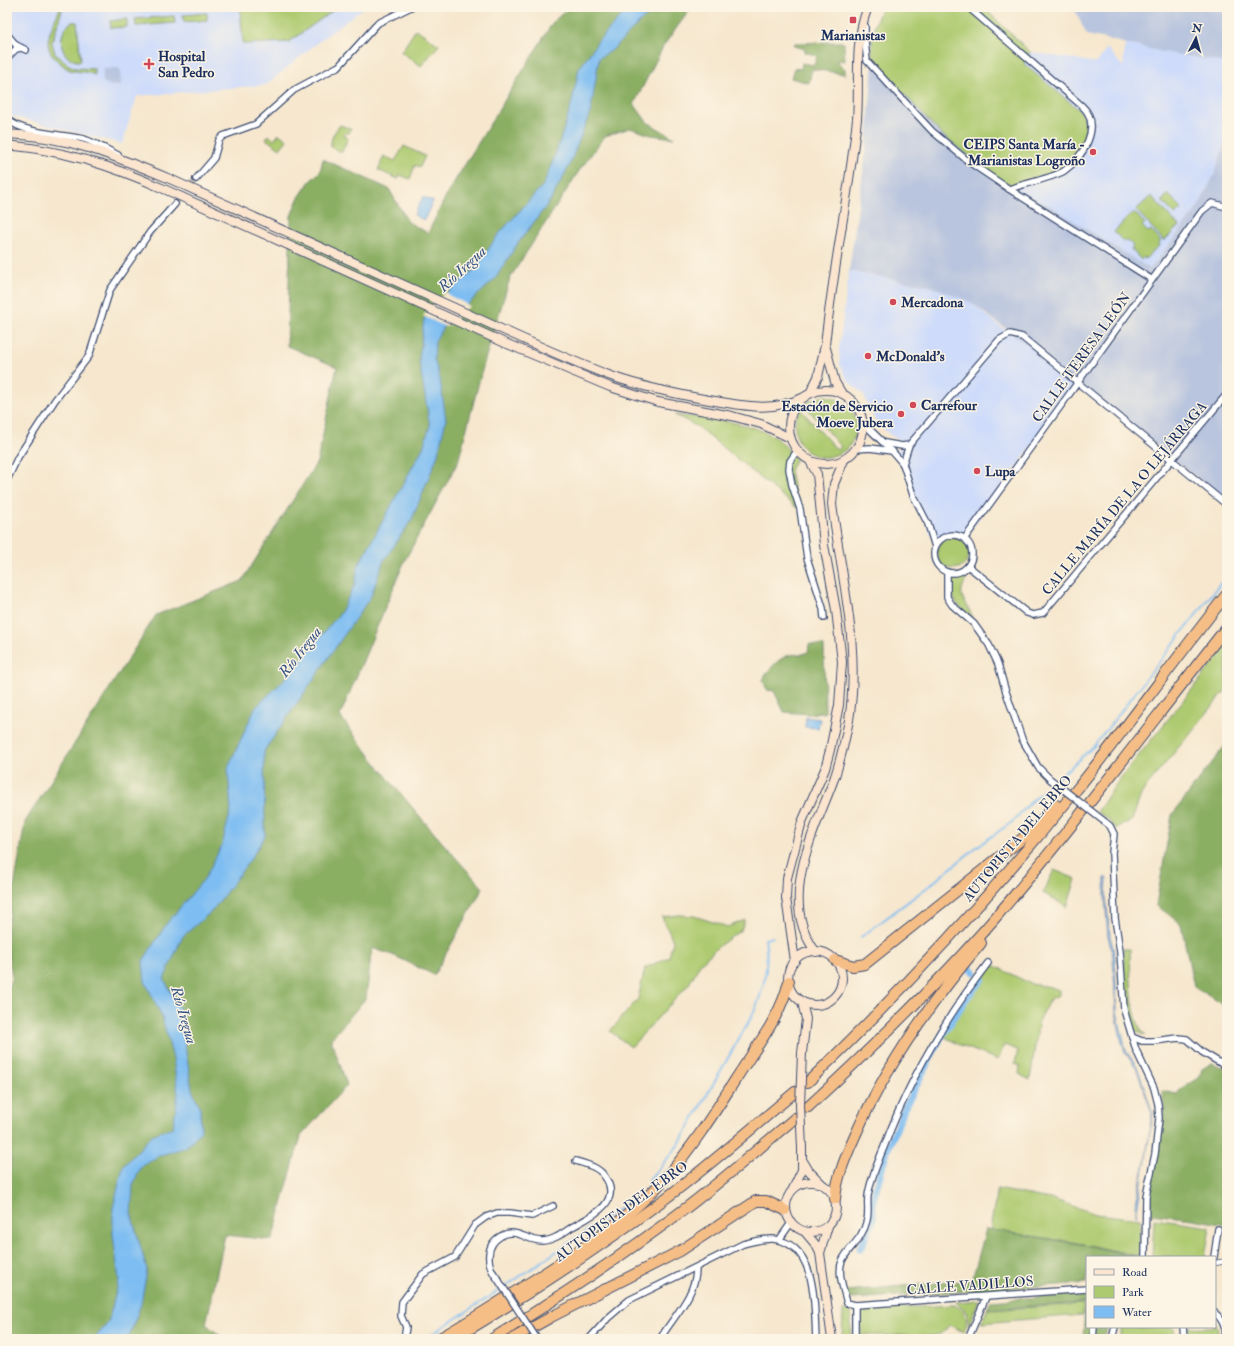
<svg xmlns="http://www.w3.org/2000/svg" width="1234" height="1346" font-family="'IM FELL Double Pica',serif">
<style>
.built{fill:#cedbfa}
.industrial{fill:#b9c5de}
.green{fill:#adca70;stroke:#647c67;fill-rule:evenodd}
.forest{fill:#8aae62;stroke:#526e60}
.water{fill:#7ebdf2;stroke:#4c76a8}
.pier{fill:#f6e7ce}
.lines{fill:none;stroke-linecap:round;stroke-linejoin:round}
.stream{stroke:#7ebdf2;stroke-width:2}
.canal{stroke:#7ebdf2;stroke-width:7}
.minor-tunnel{stroke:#cac2b8;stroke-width:5.5;stroke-dasharray:5.5 3;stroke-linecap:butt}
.motorway-tunnel{stroke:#cac2b8;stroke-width:10;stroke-dasharray:10 5;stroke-linecap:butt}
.pedestrian-casing{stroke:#3c4b6f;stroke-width:6}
.minor-casing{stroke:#3c4b6f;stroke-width:8}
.secondary-casing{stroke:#3c4b6f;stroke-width:10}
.motorway-casing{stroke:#3c4b6f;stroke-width:12}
.pedestrian{stroke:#fff;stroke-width:4.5}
.minor{stroke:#fff;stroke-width:5.5}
.secondary{stroke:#fbe5cf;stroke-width:8}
.motorway{stroke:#f6be87;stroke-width:10}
.minor-bridge-casing{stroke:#3c4b6f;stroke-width:8;stroke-linecap:butt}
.secondary-bridge-casing{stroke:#3c4b6f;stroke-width:10;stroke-linecap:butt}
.minor-bridge{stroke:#fff;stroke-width:5.5}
.secondary-bridge{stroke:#fbe5cf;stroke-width:8}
.poi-dot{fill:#d1495b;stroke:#fcf5e5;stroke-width:1.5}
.labels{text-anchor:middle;stroke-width:3;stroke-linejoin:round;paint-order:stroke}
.poi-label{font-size:14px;font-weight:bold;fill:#1b2f5e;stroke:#fcf5e5;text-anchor:start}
.street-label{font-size:14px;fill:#1b2f5e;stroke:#fcf5e5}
.water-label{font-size:15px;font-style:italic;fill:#345283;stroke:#fcf5e5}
</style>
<rect width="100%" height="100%" fill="#fcf5e5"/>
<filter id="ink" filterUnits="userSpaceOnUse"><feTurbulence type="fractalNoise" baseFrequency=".025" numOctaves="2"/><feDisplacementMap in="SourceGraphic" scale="8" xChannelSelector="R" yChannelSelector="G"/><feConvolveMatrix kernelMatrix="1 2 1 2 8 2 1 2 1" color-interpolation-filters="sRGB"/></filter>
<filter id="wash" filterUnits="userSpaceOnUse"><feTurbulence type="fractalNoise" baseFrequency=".012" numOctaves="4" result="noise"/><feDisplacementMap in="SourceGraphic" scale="16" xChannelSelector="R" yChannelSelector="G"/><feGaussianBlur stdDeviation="0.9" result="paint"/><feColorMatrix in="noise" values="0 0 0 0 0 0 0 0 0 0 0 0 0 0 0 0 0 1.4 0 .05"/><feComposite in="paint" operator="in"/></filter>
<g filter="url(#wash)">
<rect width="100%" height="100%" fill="#f6e7ce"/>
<!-- built -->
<g class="built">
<path d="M7,7h358l-48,36 -51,42 -129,11 -15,48 -115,-29z"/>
<path d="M882,7h101l47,45 67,11 10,-15 16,19 2,-23 102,19v72l-12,38 -18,36 -47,61 -100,-64 -33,-15v-7l-5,1 -11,-4 -61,-48 -67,-73 -3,-14 1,-9z"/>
<path d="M849,271l84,16 37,15 40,32 12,3 56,45 -113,156 -11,-4 -7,1 -10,7 -4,-2 -26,-64 -15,-25 17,-6 -19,-10 -15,-15 -12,-26 -15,-13 -8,-16 -1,-15z"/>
</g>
<!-- industrial -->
<g class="industrial">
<path d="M1073,7h154v56l-64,-11 -76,-17z"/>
<path d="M873,60l67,73 61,48 16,10 33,15 100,63 47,-60 18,-36 12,-37v366l-149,-120 -108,-80 -37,-15 -84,-16 18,-127z"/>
<path d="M117,68l3,1 1,16 -9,1 -9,-4v-13z"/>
</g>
<!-- green -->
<g class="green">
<path d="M60,7h3l-11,35 3,12 11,9 8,5 20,1 1,6c-9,-4 -16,-3 -25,-5 -5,-2 -8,-6 -12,-9 -20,-17 -4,-34 2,-54z"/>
<path d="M240,7h98l-49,35 -46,2z"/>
<path d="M882,7h101l47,45 -6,12 58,48 6,19 -1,9 -4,6 -20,20 -13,8 -38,11 -11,-4 -61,-48 -67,-73c-4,-20 1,-34 9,-53z"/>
<path d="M207,13v7l-23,2 -1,-7z"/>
<path d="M174,16l1,7 -39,3 -1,-7z"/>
<path d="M127,19v8l-16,1 -1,-7z"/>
<path d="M72,22h5l4,39c-22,2 -26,-29 -9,-39z"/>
<path d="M416,29l23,16 -18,21 -20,-14z"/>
<path d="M340,125l11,4 -2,4h-4l-1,2 4,3 -6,14 -11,-5c-1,-9 4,-16 9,-22z"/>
<path d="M279,134l8,6 -7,9 -14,-10 3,-4 5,5z"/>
<path d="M404,146l21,10 -5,11 -5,-2 -5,14 -10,-4 -2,4 -20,-9 6,-14 11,5z"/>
<path d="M1168,194l14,14 -7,7 -13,-14z"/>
<path d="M1151,196l28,30 -15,15 -28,-31z"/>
<path d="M1135,213l10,11 -3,2 6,6 3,-2 10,11 -2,2 1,2 -15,14 -1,-2 -3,3 -10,-11 2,-3 -6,-6 -3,2 -10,-10 17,-18 1,1z"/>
<path d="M826,396c24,4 40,26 24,49 -3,5 -9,8 -15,10 -40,15 -61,-52 -9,-59zM806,407l35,40 -4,3 -35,-39z"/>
<path d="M675,415c32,4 67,5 96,20 10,5 17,15 25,24l-6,11 7,38 -99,-81z"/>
<circle cx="953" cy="553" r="16"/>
<path d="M968,576c-14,24 -1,21 4,42l-16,-15 -6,-14 4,-10z"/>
<path d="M1227,646l-1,44 -81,98 -4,7 -9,25 -17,9 -7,-10 -11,-7 22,-32z"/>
<path d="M1054,870l22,9 -9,28 -24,-14z"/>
<path d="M679,915l15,1 34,11 17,-7 -4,10 -22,16 -19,18 -11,20 -58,63 -21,-16 28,-32 7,-31 24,-11 4,-16 -11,-24z"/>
<path d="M1123,949h7c1,22 -1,72 16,87l-12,-6c-10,-25 -9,-54 -11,-81z"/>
<path d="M993,965l38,19 20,3 8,3v5l-9,4 -11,21 -9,60 -11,-6 1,-8 -5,-3 3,-13 -14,-5 -6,15 -38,-15 -17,-9z"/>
<path d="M997,1189l58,11 41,14 44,5 -1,37 -60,-13 -89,-13z"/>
<path d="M1154,1219l56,8 -5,30h-53z"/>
<path d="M979,1300l-10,25 -2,-13 -11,-10z"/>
<path d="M1083,1304v11l-102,8 6,-13z"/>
<path d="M954,1305c12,3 15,16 10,27l-15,-7 -6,8 -10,3 -72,-1v-22l3,-3z"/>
<path d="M851,1310v29h-9l1,-28z"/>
<path d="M1215,1322l3,8 -2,9h-26l-2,-12h27z"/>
<path d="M1122,1327h52l1,12h-56z"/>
</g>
<!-- forest -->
<g class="forest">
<path d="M574,7h118l-28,38 -30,59 13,18 27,16 -23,-3 -21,-7 -25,8 -26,35 -69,107 -26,85 -26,99 -53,98 -65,156c44,60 93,117 143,172l-49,87 -39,-19 -23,-8 -6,50 -35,41 16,46 -46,51 -29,104 -47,-5 -19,89 18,15h-217v-158l4,-15 -4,-67v-108l5,-14 -5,-28v-20l18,-107 131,-207 86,-34 75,-119 20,-95 -50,-21 4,-130 7,-17 12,-18 10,-9 3,-13 66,30 19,33 20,11 20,-41 105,-170 12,-11z"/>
<path d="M841,42l3,1 1,18 -9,-1 9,9v5l-33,-5 -3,14 -18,-5 3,-10 7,1 1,-6 12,2 3,-9 -12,-4v-3l-11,-3 1,-3z"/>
<path d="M809,644l15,2 1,67 -5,-1 -11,2 -25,-2 -10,-21 -7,-1 -4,-10c4,-9 16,-23 27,-25 7,-2 7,2 18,-3z"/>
<path d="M1227,743v264l-33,-20 -13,-63 -25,-19 16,-90z"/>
<path d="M1212,1063l15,6v156l-34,-6 -42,-5 -3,-4 1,-13 14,-72 1,-12 -2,-22 15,3 4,-5 18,-11 3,-9z"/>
<path d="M986,1229l101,16 50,12h-50v26l-235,16 -5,-2 -1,-6 126,-11z"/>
<path d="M1087,1293v34h20l-2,12h-22l2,-36 -98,6 4,-8z"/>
</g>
<!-- water -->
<g class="water">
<path d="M630,7h36l-22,11 -33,33 -12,7 -8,52 -22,56 -19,35 -32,42 -23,36 -52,48 -8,14 -1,18 6,20 6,41 -9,37 -25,62 -29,43 -12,34 -107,155 1,85 -15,24 -38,51 -30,26 -18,42 15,29 13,82 8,17 1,24 -15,16 -28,9 -17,11 -8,18 -2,28 16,57 -6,34 -13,35h-34l14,-16 11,-43 -6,-46v-26l10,-41 29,-32 21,-8 5,-33 -5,-36 -11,-41 -17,-36 -2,-20 24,-38 38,-45 17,-33 9,-35 -3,-42 27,-60 33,-32 53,-64 14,-28 3,-18 65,-118 7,-22 -11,-66 5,-41 23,-26 28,-24 23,-34 46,-51 13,-34 14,-44 8,-37 20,-29z"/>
<path d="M423,197l10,4 -9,19 -10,-5z"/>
<path d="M806,717l14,2 -2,9 -13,-1z"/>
<path d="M1105,878h2l-1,19 4,39 5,21 2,55 9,39 11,15 16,48 -17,102v-13l10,-45 6,-45 -16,-46 -11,-15 -4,-13 -5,-27 -3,-55 -5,-21 -3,-39z"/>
</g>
<!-- pier -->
<path class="pier" d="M445,292l3,1v2l22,11 -24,21 -23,-11z"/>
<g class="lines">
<!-- stream -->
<g class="stream">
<path d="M861,937l68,-51 49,-40 34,-24 19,-20 63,-56 133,-171"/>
<path d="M649,1181l30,-37 74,-130c11,-24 17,-49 12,-75l8,-2"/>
<path d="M424,1339l85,-55 123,-84"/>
</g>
<!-- canal -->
<g class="canal">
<path d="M970,969l4,3"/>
<path d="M942,1036l24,-37 16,-20"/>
<path d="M860,1249l13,-28v-22l14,-48 18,-44 34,-66"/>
</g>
</g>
</g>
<g filter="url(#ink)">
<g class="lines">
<!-- minor-tunnel -->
<path class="minor-tunnel" d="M175,204l21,-25"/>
<!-- motorway-tunnel -->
<path class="motorway-tunnel" d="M1064,796l5,-6"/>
<defs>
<path id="pedestrian" d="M1215,1263l12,-2"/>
<g id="minor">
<path d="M968,7l114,99c21,19 1,52 -18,65 -9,6 -43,14 -55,18"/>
<path d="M865,26v15l2,20 65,70 37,31 40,27 142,90"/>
<path d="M7,34l9,11 10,5"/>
<path d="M7,58l9,-9 5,-1"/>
<path d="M7,119c16,15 56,15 77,20 12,4 22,10 34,16"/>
<path d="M196,179l18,-21 5,-18 4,-4 33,-12 38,-34 45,-24 39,-43 33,-16"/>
<path d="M863,423l29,28 11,13 10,31 15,29 7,23"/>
<path d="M885,443l17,3 7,-1 -6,19"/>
<path d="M909,445l90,-105 11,-6 12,3 205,168"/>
<path d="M856,449l14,-1 22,3"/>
<path d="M797,451l-7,10 -1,8 3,16 8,24 7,49 16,50 1,10"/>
<path d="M7,480l11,-23 37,-57 34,-44 21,-66 40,-58 25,-28"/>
<circle cx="953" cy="554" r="19"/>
<path d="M965,538l237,-327 10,-8 15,4"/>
<path d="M968,566l59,47 6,2 10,-2 184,-219"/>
<path d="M947,573v24l5,8 22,19 15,21 9,19 7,25 17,50 16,28 12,12"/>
<path d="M1105,822l5,4 4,8 -2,19 3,65 5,34 4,58 12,40 18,38 4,16 1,14 -4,36 -9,42 -1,61"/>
<path d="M988,963c-44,57 -79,116 -104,184 -6,15 -14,33 -16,49 -1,8 1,16 -1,24 -5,21 -18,26 -25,41 -5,12 2,30 5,42l8,2 232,-16"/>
<path d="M1132,1037l10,4h12l24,-3 9,1 15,13 25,15"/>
<path d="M779,1240l12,-17"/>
<path d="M1214,1257l4,-28"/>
<path d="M497,1278c-11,-13 -12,-33 4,-42 15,-9 26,5 41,5 11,0 21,-8 30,-14 18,-10 51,-24 33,-50 -6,-10 -19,-13 -29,-16"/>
<path d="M1215,1313c8,7 12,16 8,26"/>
<path d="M1183,1327l1,12"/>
<path d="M404,1339l2,-12 -5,-11 1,-14 21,-28 32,-17 20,-32 11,-8 11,-4h13l22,3 21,-10"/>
<path d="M589,1339l19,-21 21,-18 114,-56c10,-2 20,-6 30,-5 45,5 41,67 43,100"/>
<path d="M660,1339c13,-22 36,-44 36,-70"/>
<path d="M855,1339v-34"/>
<path d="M968,1339l18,-42"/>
<path d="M1093,1339l1,-12"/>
<path d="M1112,1339l3,-12"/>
</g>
<g id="secondary">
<path d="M7,134c60,2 108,22 163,45"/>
<path d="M7,145c59,6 103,20 157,44"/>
<path d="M510,333c33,15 67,30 101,43 34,12 69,19 104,25 31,5 57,11 87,-3"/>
<path d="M505,343l105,44 48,15 74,14 29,8 29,14"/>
<path d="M826,348l9,34 6,10"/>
<circle cx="826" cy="427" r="37"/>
<path d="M810,393l8,-16 7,-32c8,-76 24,-151 32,-226 3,-39 -4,-75 11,-112"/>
<circle cx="815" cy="978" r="27"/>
<path d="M816,952c-40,-52 -1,-121 18,-173 7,-19 11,-39 15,-59 12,-73 -8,-144 -17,-216l2,-20 10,-24"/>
<path d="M795,961l-9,-63 1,-20 15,-56 23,-53 5,-19 9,-45 3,-43 -6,-52 -12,-65 -7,-71 -7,-13"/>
<path d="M802,1053l4,-34 -4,-17"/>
<path d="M803,1161l6,10 14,14"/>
<circle cx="811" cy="1207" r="25"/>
<path d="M793,1189l9,-19v-22"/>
<path d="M805,1232l11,13 4,8 12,86"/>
<path d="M820,1253l8,-27"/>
</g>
<g id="motorway">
<path d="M835,960l18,6 12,-2 162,-129 29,-30"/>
<path d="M808,1082c94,-90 182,-186 265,-288 53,-65 101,-134 154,-200"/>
<path d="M808,1107c65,-60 129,-122 187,-189 81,-94 155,-194 232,-291"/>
<path d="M835,1199c2,-23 11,-43 20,-63 31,-71 76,-134 126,-193"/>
<path d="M438,1339c36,-20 70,-43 105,-65 45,-29 90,-58 125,-99 27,-31 49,-67 71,-101 19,-30 42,-58 50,-93"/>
<path d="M453,1339c73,-43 144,-90 213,-141 44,-33 86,-70 129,-106"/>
<path d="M492,1339c68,-42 135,-86 198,-134 36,-28 71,-58 105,-87"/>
<path d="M512,1339l39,-22 129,-66 76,-50h10l19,9"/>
</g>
</defs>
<!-- pedestrian casing -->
<use href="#pedestrian" class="pedestrian-casing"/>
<!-- minor casing -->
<use href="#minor" class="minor-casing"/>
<!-- secondary casing -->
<use href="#secondary" class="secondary-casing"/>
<!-- motorway casing -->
<use href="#motorway" class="motorway-casing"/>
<!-- pedestrian -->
<use href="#pedestrian" class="pedestrian"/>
<!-- minor -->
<use href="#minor" class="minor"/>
<!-- secondary -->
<use href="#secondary" class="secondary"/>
<!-- motorway -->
<use href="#motorway" class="motorway"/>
<defs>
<g id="minor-bridge">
<path d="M1050,779l55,43"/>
<path d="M497,1278l40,61"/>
</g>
<g id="secondary-bridge">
<path d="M170,179l340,154"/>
<path d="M164,189l341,154"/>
<path d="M802,1148l-2,-43 2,-52"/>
</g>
</defs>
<!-- minor-bridge casing -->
<use href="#minor-bridge" class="minor-bridge-casing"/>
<!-- secondary-bridge casing -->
<use href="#secondary-bridge" class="secondary-bridge-casing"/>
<!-- minor-bridge -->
<use href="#minor-bridge" class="minor-bridge"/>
<!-- secondary-bridge -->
<use href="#secondary-bridge" class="secondary-bridge"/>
</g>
</g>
<!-- markers -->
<g class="poi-dot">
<rect x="849" y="16" width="8" height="8" rx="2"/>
<path d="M147 58h4v4h4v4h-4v4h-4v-4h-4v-4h4z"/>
<circle cx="1093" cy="152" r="4"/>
<circle cx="893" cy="302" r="4"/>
<circle cx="868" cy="356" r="4"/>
<circle cx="913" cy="405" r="4"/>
<circle cx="901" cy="414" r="4"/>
<circle cx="977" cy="471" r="4"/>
</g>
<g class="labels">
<!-- poi labels -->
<g class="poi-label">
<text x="853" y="40" text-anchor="middle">Marianistas</text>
<text x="158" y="61">Hospital<tspan x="158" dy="16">San Pedro</tspan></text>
<text x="1085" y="149" text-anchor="end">CEIPS Santa María -<tspan x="1085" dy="16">Marianistas Logroño</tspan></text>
<text x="901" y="307">Mercadona</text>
<text x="876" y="361">McDonald's</text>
<text x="921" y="410">Carrefour</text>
<text x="893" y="411" text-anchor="end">Estación de Servicio<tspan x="893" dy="16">Moeve Jubera</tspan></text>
<text x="985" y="476">Lupa</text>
</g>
<!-- street labels -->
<g class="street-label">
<text transform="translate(1081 357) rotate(-54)" y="5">CALLE TERESA LEÓN</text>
<text transform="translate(1124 498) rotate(-50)" y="5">CALLE MARÍA DE LA O LEJÁRRAGA</text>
<text transform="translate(1017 838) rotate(-50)" y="5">AUTOPISTA DEL EBRO</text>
<text transform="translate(621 1211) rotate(-36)" y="5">AUTOPISTA DEL EBRO</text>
<text transform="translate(970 1285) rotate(-4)" y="5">CALLE VADILLOS</text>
</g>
<!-- water labels -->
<g class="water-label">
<text transform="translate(462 269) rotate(-43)" y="5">Río Iregua</text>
<text transform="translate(300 652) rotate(-52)" y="5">Río Iregua</text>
<text transform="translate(184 1015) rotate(74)" y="5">Río Iregua</text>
</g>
</g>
<!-- margin -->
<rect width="1234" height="1346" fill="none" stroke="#fcf5e5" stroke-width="24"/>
<!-- legend -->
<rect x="1086" y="1256" width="130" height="72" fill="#fcf5e5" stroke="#a2a6af"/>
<rect x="1094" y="1269" width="20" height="6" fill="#fbe5cf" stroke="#a2a6af"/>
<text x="1122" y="1276" font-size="12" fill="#1b2f5e">Road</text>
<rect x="1094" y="1286" width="20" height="12" fill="#adca70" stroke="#a2a6af"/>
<text x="1122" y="1296" font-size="12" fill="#1b2f5e">Park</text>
<rect x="1094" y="1306" width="20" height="12" fill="#7ebdf2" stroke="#a2a6af"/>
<text x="1122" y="1316" font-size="12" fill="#1b2f5e">Water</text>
<!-- north arrow -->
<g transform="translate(1196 38) rotate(6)" stroke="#fcf5e5" stroke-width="3" paint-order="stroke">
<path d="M0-3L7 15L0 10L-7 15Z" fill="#1b2f5e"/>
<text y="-6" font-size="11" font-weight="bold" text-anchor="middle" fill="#1b2f5e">N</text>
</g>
</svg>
